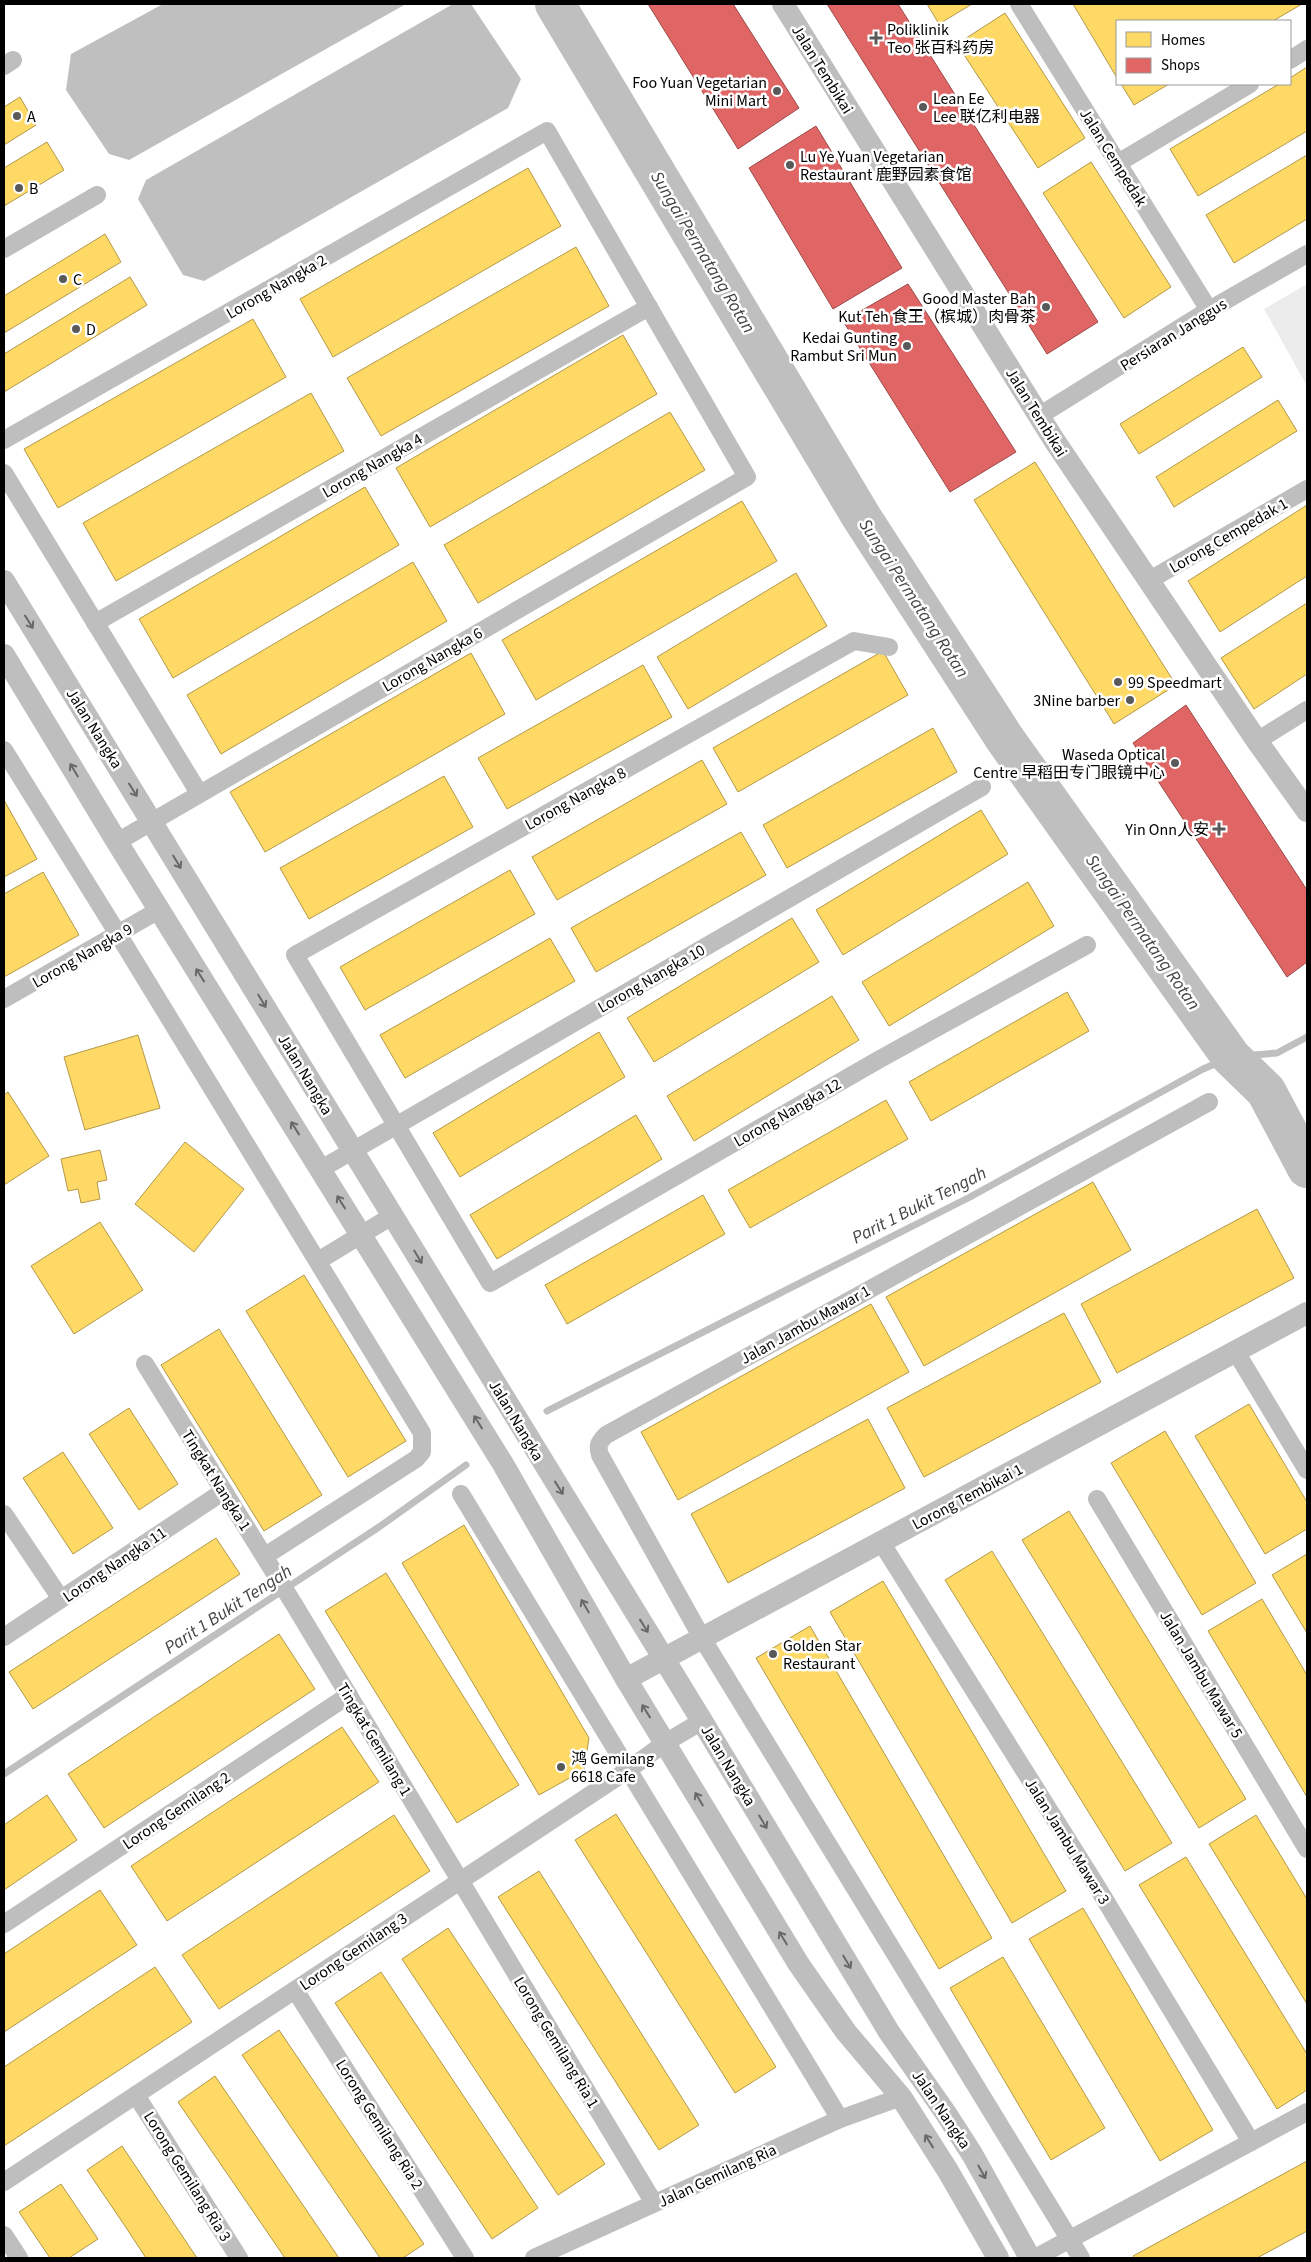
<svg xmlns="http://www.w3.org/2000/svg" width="1311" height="2262" font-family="'Source Sans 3','Noto Sans SC',sans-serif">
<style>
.green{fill:#ececec}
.water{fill:#bfbfbf}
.homes{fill:#ffd966;stroke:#b29847}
.shops{fill:#e06666;stroke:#9d4747}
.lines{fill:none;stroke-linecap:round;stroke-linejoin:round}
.stream{stroke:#bfbfbf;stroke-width:7}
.river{stroke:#bfbfbf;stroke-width:40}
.minor{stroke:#bebebe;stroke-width:18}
.tertiary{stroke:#bebebe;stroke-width:22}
.oneway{stroke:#686868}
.poi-dot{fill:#595959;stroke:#fff;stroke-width:2}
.labels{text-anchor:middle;stroke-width:5;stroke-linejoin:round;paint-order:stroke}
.poi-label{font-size:16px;fill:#000;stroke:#fff;text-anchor:start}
.street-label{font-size:16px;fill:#000;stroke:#fff}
.water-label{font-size:18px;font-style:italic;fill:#444;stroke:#fff}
</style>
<rect width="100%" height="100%" fill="#fff"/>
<!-- green -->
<path class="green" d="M1307,284v102l-43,-77z"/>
<!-- water -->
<g class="water">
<path d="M163,4h243l-277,156 -20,-6 -43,-64 5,-36z"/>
<path d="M453,4h18l50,75 -13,29 -304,173 -21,-6 -45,-76 8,-19z"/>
</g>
<!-- homes -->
<g class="homes">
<path d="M927,4h45l-33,20z"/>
<path d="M1073,4h229l-29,17h-156v57z"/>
<path d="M1005,13l80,125 -47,30 -81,-124z"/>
<path d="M1307,67v64l-109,65 -28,-47 109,-65h11v-6z"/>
<path d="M1121,84h48l-35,21z"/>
<path d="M20,97l16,28 -32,20v-38z"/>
<path d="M47,142l17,28 -60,36v-38z"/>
<path d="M1307,155v64l-73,44 -28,-48z"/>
<path d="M1091,162l80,125 -47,31 -81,-125z"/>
<path d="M528,168l33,58 -228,131 -33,-58z"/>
<path d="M105,234l16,28 -117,71v-37z"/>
<path d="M576,247l33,59 -228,130 -34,-58z"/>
<path d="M130,277l17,28 -143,87v-38z"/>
<path d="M253,319l33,58 -228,131 -34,-59z"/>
<path d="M623,335l34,59 -227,133 -34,-59z"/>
<path d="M1243,347l19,30 -123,77 -19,-30z"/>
<path d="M311,393l33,58 -228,130 -33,-58z"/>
<path d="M1278,400l19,31 -123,76 -18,-30z"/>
<path d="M670,412l35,58 -227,133 -34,-58z"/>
<path d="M1035,462l141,223 -62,39 -140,-224z"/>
<path d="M365,487l34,58 -226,133 -34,-59z"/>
<path d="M742,501l35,60 -241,139 -34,-60z"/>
<path d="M1307,505v71l-87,56 -32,-51z"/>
<path d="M413,562l34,59 -226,133 -34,-59z"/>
<path d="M796,573l31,53 -139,83 -31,-52z"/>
<path d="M1307,603v71l-53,35 -33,-51z"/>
<path d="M883,651l25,44 -170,97 -25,-44z"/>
<path d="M471,653l34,61 -240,138 -35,-60z"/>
<path d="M643,665l29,52 -165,92 -29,-51z"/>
<path d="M933,728l24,44 -170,96 -24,-43z"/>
<path d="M702,760l25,44 -170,96 -25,-43z"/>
<path d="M444,776l29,51 -164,92 -29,-51z"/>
<path d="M4,800l33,59 -33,18z"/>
<path d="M981,810l27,44 -165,101 -27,-45z"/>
<path d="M741,832l25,43 -170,97 -25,-44z"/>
<path d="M510,870l25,44 -170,96 -25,-43z"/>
<path d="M43,872l36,63 -75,42v-83z"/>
<path d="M1028,882l26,44 -165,100 -27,-44z"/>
<path d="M792,918l27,44 -165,100 -27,-44z"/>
<path d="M550,938l25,43 -170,97 -25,-43z"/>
<path d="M1067,992l22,39 -158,90 -22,-39z"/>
<path d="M832,996l27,44 -165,101 -27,-45z"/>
<path d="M599,1032l26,45 -165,100 -27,-44z"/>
<path d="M138,1035l22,73 -75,22 -21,-73z"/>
<path d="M8,1092l41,64 -45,29v-90z"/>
<path d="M886,1100l22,39 -158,89 -22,-38z"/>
<path d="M636,1115l26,44 -165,100 -27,-44z"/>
<path d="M185,1142l59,47 -50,63 -59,-48z"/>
<path d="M100,1150l7,30 -10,2 3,17 -19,4 -3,-14 -10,2 -7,-32z"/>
<path d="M1093,1182l38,68 -207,116 -38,-69z"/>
<path d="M703,1195l22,39 -158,90 -22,-39z"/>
<path d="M1257,1209l37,69 -177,95 -36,-69z"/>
<path d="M100,1222l43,68 -69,44 -43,-68z"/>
<path d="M304,1275l102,166 -58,36 -102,-166z"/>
<path d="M871,1304l38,68 -231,128 -37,-68z"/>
<path d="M1064,1313l37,69 -177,95 -37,-69z"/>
<path d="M219,1329l103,166 -58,36 -103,-166z"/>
<path d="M1249,1404l58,98v27l-42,25 -70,-118z"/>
<path d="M129,1408l49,76 -39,26 -50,-76z"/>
<path d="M868,1419l37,69 -177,95 -37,-69z"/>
<path d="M1165,1431l91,152 -54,32 -91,-152z"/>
<path d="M63,1452l50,76 -40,26 -50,-76z"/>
<path d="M1069,1511l177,288 -47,29 -177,-288z"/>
<path d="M464,1525l125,213 -5,32 -45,25 -137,-232z"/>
<path d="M216,1538l24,36 -207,135 -24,-37z"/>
<path d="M992,1551l180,292 -47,28 -180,-291z"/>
<path d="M1307,1554v79l-35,-58z"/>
<path d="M386,1573l133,212 -62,38 -132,-212z"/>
<path d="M883,1581l183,310 -54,32 -182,-311z"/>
<path d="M1262,1599l45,76v122l-99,-166z"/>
<path d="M810,1626l182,312 -53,31 -183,-311z"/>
<path d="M279,1634l36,55 -211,139 -36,-54z"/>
<path d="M342,1727l37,55 -212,139 -36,-55z"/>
<path d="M47,1795l30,45 -73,50v-65z"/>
<path d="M616,1814l160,253 -41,26 -160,-253z"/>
<path d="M394,1815l36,56 -211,138 -37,-54z"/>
<path d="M1256,1815l51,84v105l-98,-160z"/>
<path d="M1186,1857l121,197v36l-30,19 -138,-224z"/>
<path d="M539,1871l160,254 -40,25 -161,-253z"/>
<path d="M100,1890l37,55 -133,87v-78z"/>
<path d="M1083,1908l130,222 -53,31 -131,-222z"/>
<path d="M448,1928l157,236 -47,31 -156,-236z"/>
<path d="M1003,1957l102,171 -54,32 -101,-172z"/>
<path d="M155,1967l37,55 -188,124v-79z"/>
<path d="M381,1972l157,236 -46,31 -157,-236z"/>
<path d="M279,2030l145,214 -21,14h-23l-138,-203z"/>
<path d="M215,2076l124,182h-54l-107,-156z"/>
<path d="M122,2146l75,112h-51l-21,-32 -38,-56z"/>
<path d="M1307,2161v70l-50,27h-123l-1,-2z"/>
<path d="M61,2184l37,55 -29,19h-19l-31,-46z"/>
</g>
<!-- shops -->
<g class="shops">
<path d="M648,4h85l66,104 -61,41z"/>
<path d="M827,4h71l200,318 -51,32z"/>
<path d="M816,126l86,142 -69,41 -84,-141z"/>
<path d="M908,284l108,168 -66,40 -107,-171z"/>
<path d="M1186,705l121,185v72l-20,15 -154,-234z"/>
</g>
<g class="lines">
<!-- stream -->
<g class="stream">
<path d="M547,1411l423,-214 233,-128 28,-12 46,-4 30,-16"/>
<path d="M4,1774l375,-247 87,-62"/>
</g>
<!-- river -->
<path class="river" d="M555,4l307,514 143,221 226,318 35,34 41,77"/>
<!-- minor -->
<g class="minor">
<path d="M1019,4l190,306"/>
<path d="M1290,60l17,-11"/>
<path d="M4,66l9,-6"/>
<path d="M1118,163l132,-79"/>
<path d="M4,249l93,-54"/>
<path d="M1039,416l170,-106 98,-56"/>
<path d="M4,440l543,-309 200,346 -630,365"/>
<path d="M4,473l195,320"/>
<path d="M1148,581l159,-92"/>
<path d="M95,623l554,-316"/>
<path d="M889,647l-35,-6 -559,314 195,328 390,-224 207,-114"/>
<path d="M1257,741l50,-31"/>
<path d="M4,750l114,184 304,499v19l-6,7 -151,97"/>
<path d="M4,999l155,-89"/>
<path d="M321,1169l661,-382"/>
<path d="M318,1261l74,-45"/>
<path d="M1236,1352l71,118"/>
<path d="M145,1364l150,242 359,597"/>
<path d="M461,1494l379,625"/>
<path d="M1097,1499l210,350"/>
<path d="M4,1514l57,85"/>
<path d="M881,1542l215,343 155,257"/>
<path d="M4,1637l220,-146"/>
<path d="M4,1924l345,-229"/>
<path d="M295,1990l170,268"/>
<path d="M136,2095l103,163"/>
<path d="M4,2182l624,-412 37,-27 37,-22"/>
<path d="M4,2235l15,23"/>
<path d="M534,2258l306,-139 61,-22"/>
<path d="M1035,2258l272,-146"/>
<path d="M1081,2258l-379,-620 -102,-183c-3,-10 -1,-13 6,-20l603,-333"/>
</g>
<!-- tertiary -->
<g class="tertiary">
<path d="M783,4l271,436 203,301 50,70"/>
<path d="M4,581l698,1140 187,311 56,80 27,42 58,104"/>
<path d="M4,655l113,187 386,622 123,215 172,284 48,69 55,65 47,74 50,87"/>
<path d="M626,1679l681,-366"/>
</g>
</g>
<!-- one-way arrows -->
<defs><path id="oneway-shaft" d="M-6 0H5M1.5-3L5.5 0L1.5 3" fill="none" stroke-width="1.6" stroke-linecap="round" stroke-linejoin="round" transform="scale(1.25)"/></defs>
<g class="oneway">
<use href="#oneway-shaft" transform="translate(29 622) rotate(58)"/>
<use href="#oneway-shaft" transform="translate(74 770) rotate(-121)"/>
<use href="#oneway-shaft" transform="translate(133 790) rotate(58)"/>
<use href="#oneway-shaft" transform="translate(177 862) rotate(59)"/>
<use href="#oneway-shaft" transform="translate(200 975) rotate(-122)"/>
<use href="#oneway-shaft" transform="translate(262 1001) rotate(59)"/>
<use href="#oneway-shaft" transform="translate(295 1128) rotate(-122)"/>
<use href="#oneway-shaft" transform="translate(341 1202) rotate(-122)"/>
<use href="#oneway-shaft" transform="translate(418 1257) rotate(59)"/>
<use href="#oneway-shaft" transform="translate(478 1422) rotate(-122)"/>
<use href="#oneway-shaft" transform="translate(559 1488) rotate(58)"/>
<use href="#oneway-shaft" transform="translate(585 1606) rotate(-120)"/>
<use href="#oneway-shaft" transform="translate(644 1626) rotate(58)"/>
<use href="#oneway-shaft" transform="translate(646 1711) rotate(-122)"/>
<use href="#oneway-shaft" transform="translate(699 1799) rotate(-121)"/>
<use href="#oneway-shaft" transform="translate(763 1822) rotate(59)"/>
<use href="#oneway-shaft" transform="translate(783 1938) rotate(-121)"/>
<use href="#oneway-shaft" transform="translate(847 1962) rotate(59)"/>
<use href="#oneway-shaft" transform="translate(929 2141) rotate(-122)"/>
<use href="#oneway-shaft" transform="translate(982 2172) rotate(61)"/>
</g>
<!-- markers -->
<g class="poi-dot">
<path d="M873.5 30.5h5v5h5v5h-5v5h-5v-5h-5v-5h5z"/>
<circle cx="777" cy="91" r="5"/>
<circle cx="923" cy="107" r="5"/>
<circle cx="17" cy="116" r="5"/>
<circle cx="790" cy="165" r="5"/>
<circle cx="19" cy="188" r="5"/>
<circle cx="63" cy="279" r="5"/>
<circle cx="1046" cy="307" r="5"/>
<circle cx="76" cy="329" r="5"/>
<circle cx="907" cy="346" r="5"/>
<circle cx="1118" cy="682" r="5"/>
<circle cx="1130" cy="700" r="5"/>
<circle cx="1175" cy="763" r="5"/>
<path d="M1216.5 821.5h5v5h5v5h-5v5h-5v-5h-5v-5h5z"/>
<circle cx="773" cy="1654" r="5"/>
<circle cx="561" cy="1767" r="5"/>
</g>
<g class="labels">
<!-- poi labels -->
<g class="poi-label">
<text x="887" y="35">Poliklinik<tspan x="887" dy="18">Teo 张百科药房</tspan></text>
<text x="767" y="88" text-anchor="end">Foo Yuan Vegetarian<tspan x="767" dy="18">Mini Mart</tspan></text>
<text x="933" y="104">Lean Ee<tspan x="933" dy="18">Lee 联亿利电器</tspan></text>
<text x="27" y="122">A</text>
<text x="800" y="162">Lu Ye Yuan Vegetarian<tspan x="800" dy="18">Restaurant 鹿野园素食馆</tspan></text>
<text x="29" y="194">B</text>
<text x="73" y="285">C</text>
<text x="1036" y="304" text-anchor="end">Good Master Bah<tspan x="1036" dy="18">Kut Teh 食王（槟城）肉骨茶</tspan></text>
<text x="86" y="335">D</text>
<text x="897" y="343" text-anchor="end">Kedai Gunting<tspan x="897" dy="18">Rambut Sri Mun</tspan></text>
<text x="1128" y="688">99 Speedmart</text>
<text x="1120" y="706" text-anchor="end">3Nine barber</text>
<text x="1165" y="760" text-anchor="end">Waseda Optical<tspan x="1165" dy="18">Centre 早稻田专门眼镜中心</tspan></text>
<text x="1209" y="835" text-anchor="end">Yin Onn人安</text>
<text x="783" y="1651">Golden Star<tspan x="783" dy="18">Restaurant</tspan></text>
<text x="571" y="1764">鸿 Gemilang<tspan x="571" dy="18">6618 Cafe</tspan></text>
</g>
<!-- street labels -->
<g class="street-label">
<text transform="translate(823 69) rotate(58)" y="6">Jalan Tembikai</text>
<text transform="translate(1114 157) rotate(58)" y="6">Jalan Cempedak</text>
<text transform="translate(276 286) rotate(-30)" y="6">Lorong Nangka 2</text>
<text transform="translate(1173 334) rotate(-32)" y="6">Persiaran Janggus</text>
<text transform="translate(1037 412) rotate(58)" y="6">Jalan Tembikai</text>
<text transform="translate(372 465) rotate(-30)" y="6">Lorong Nangka 4</text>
<text transform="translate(1228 535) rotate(-30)" y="6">Lorong Cempedak 1</text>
<text transform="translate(432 659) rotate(-30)" y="6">Lorong Nangka 6</text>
<text transform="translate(95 728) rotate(58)" y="6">Jalan Nangka</text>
<text transform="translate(575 798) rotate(-29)" y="6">Lorong Nangka 8</text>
<text transform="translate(82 955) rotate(-30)" y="6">Lorong Nangka 9</text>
<text transform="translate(651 978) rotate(-30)" y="6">Lorong Nangka 10</text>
<text transform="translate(306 1074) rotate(59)" y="6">Jalan Nangka</text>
<text transform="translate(787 1112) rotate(-30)" y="6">Lorong Nangka 12</text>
<text transform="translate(805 1324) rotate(-29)" y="6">Jalan Jambu Mawar 1</text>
<text transform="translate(517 1420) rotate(59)" y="6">Jalan Nangka</text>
<text transform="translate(217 1480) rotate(58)" y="6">Tingkat Nangka 1</text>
<text transform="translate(967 1496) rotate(-28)" y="6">Lorong Tembikai 1</text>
<text transform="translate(114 1564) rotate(-34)" y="6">Lorong Nangka 11</text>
<text transform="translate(1202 1674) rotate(59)" y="6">Jalan Jambu Mawar 5</text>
<text transform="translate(375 1739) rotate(59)" y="6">Tingkat Gemilang 1</text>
<text transform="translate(729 1765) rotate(59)" y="6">Jalan Nangka</text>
<text transform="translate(176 1810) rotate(-34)" y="6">Lorong Gemilang 2</text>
<text transform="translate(1068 1841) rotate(58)" y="6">Jalan Jambu Mawar 3</text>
<text transform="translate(353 1951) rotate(-34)" y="6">Lorong Gemilang 3</text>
<text transform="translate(557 2042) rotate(59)" y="6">Lorong Gemilang Ria 1</text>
<text transform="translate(942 2109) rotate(56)" y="6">Jalan Nangka</text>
<text transform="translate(380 2124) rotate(58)" y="6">Lorong Gemilang Ria 2</text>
<text transform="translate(717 2175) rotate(-25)" y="6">Jalan Gemilang Ria</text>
<text transform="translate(188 2176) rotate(58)" y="6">Lorong Gemilang Ria 3</text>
</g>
<!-- water labels -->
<g class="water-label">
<text transform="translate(703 252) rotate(59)" y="6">Sungai Permatang Rotan</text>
<text transform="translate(914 598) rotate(57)" y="6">Sungai Permatang Rotan</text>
<text transform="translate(1143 932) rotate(55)" y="6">Sungai Permatang Rotan</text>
<text transform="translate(919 1205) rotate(-27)" y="6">Parit 1 Bukit Tengah</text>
<text transform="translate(228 1609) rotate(-33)" y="6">Parit 1 Bukit Tengah</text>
</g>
</g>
<!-- border -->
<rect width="1311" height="2262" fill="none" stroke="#000000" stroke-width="10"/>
<!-- legend -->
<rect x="1116" y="20" width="175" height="65" fill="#ffffff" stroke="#999999"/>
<rect x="1126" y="32" width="25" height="15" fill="#ffd966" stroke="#999999"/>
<text x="1161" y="45" font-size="15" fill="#000000">Homes</text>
<rect x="1126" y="58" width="25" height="15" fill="#e06666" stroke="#999999"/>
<text x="1161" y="70" font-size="15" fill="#000000">Shops</text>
</svg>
